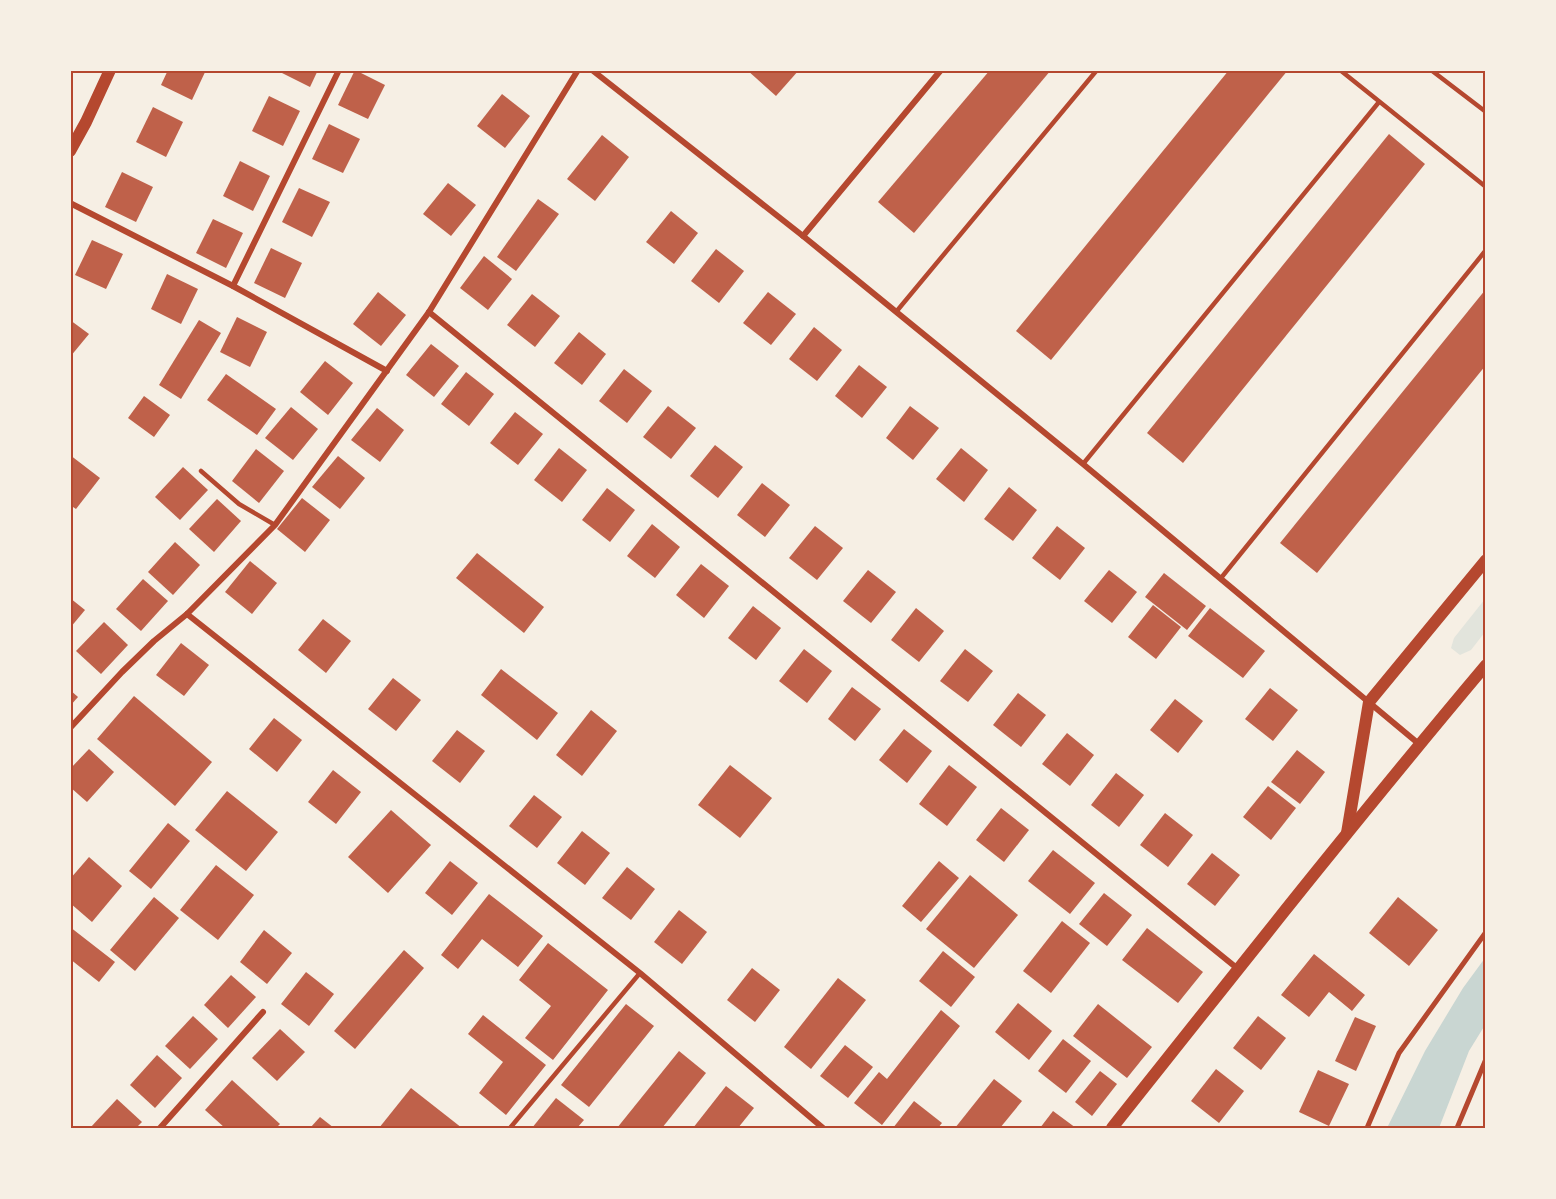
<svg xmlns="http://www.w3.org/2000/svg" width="1556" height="1199" font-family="Spectral,serif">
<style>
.green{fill:#e2e4dc}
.water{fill:#c9d6d2}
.building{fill:#bf614a}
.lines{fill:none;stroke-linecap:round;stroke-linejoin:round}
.service{stroke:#b5482f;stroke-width:4.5}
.pedestrian{stroke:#b5482f;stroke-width:5}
.minor{stroke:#b5482f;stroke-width:6}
.secondary{stroke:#b5482f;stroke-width:12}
.neatline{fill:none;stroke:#b5482f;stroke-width:2}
</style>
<rect width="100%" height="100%" fill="#f6efe4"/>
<!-- green -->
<path class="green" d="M1485,599v33l-14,18 -11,5 -9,-7 3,-10z"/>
<!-- water -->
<path class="water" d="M1485,958v67l-16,26 -30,77h-52l38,-77 38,-63z"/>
<!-- building -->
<g class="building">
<path d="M168,70h38l-14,30 -31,-15z"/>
<path d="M281,70h37l-8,17 -30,-15z"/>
<path d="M355,70l30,15 -17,34 -30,-14z"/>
<path d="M747,70h52l-23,26z"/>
<path d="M990,70h61l-137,163 -36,-31z"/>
<path d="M1229,70h59l-237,290 -35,-29z"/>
<path d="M502,94l28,22 -25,32 -28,-22z"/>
<path d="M269,96l31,15 -17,35 -31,-15z"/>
<path d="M153,107l30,15 -17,35 -30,-15z"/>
<path d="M329,124l31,15 -17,34 -31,-14z"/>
<path d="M1389,134l36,30 -242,299 -36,-30z"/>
<path d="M602,135l27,22 -34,44 -28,-22z"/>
<path d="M240,161l30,15 -17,35 -30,-15z"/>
<path d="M122,172l31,15 -17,35 -31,-15z"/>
<path d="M448,183l28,22 -25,31 -28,-22z"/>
<path d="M299,188l31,14 -18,35 -30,-15z"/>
<path d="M538,199l21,15 -43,57 -19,-14z"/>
<path d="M671,211l27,22 -24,31 -28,-22z"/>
<path d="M213,219l30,14 -17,35 -30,-15z"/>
<path d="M92,240l31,14 -17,35 -31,-14z"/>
<path d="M271,248l31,15 -17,35 -31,-15z"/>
<path d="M716,249l28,22 -25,32 -28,-22z"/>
<path d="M484,256l28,23 -24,31 -28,-22z"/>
<path d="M167,274l31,15 -17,35 -30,-15z"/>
<path d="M1486,289v76l-169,208 -37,-30z"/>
<path d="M378,292l28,23 -25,31 -28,-22z"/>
<path d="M768,292l28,22 -25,31 -28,-22z"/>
<path d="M532,294l28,22 -25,31 -28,-22z"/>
<path d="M237,317l30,15 -17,35 -30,-15z"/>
<path d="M70,320l19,14 -19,23z"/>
<path d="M199,320l22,13 -40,66 -22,-14z"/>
<path d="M814,327l28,23 -25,31 -28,-22z"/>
<path d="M579,332l27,22 -24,31 -28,-22z"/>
<path d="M431,344l28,22 -25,31 -28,-22z"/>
<path d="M325,361l28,22 -25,32 -28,-23z"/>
<path d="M859,365l28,22 -25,31 -27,-22z"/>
<path d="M624,369l28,22 -25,32 -28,-22z"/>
<path d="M466,372l28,22 -25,32 -28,-22z"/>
<path d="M226,374l50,35 -19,26 -50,-35z"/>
<path d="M144,396l26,19 -16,22 -26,-19z"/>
<path d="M668,406l28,22 -25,31 -28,-22z"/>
<path d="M910,406l29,22 -26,32 -27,-22z"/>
<path d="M291,407l27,22 -25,31 -28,-22z"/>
<path d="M377,408l27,22 -24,32 -29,-22z"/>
<path d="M515,412l28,22 -25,31 -28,-22z"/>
<path d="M715,445l28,22 -25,31 -28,-22z"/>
<path d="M559,448l28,22 -25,32 -28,-22z"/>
<path d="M961,448l27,22 -24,32 -28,-23z"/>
<path d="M256,449l28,22 -25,32 -27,-22z"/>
<path d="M70,455l30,23 -24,31 -6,-4z"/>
<path d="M338,456l27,22 -25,31 -28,-22z"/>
<path d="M183,467l25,23 -28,30 -25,-23z"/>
<path d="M762,483l28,22 -25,32 -28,-22z"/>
<path d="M1009,487l28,23 -24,31 -29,-22z"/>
<path d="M607,488l28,22 -25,32 -28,-22z"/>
<path d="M302,498l28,22 -25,32 -28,-23z"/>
<path d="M217,499l24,22 -27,31 -25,-23z"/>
<path d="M652,524l28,23 -25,31 -28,-22z"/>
<path d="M815,526l28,22 -26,32 -28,-22z"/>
<path d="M1057,526l28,22 -25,32 -28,-22z"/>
<path d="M175,542l25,23 -27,30 -25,-23z"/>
<path d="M477,553l67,54 -20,26 -68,-55z"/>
<path d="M250,561l27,22 -25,31 -27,-22z"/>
<path d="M701,564l28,22 -25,32 -28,-23z"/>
<path d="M868,570l28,22 -25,31 -28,-22z"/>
<path d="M1109,570l28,22 -25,31 -28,-22z"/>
<path d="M1164,573l42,33 -19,24 -42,-33z"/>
<path d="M143,579l25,22 -27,30 -25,-22z"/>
<path d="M70,598l15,12 -15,18z"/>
<path d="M1153,605l28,22 -25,32 -28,-22z"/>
<path d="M753,606l28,22 -25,32 -28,-22z"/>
<path d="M916,608l28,23 -25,31 -28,-22z"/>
<path d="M1210,608l55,43 -22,27 -55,-42z"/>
<path d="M323,619l28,22 -25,32 -28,-23z"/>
<path d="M104,622l24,23 -27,29 -25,-23z"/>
<path d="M181,643l28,22 -25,31 -28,-21z"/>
<path d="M804,649l28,22 -25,32 -28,-22z"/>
<path d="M965,649l28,22 -25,31 -28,-21z"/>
<path d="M501,669l57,44 -21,27 -56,-45z"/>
<path d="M393,678l28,22 -25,31 -28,-22z"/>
<path d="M852,687l29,22 -26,32 -27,-22z"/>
<path d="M1270,688l28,22 -25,31 -28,-22z"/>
<path d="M70,690l8,7 -8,9z"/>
<path d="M1018,693l28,22 -25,32 -28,-22z"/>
<path d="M134,696l78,66 -37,44 -78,-67z"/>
<path d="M1175,699l28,22 -25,32 -28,-23z"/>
<path d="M591,710l26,21 -35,45 -26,-21z"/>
<path d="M274,718l28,22 -25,32 -28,-23z"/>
<path d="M904,729l28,22 -25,32 -28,-23z"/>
<path d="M457,730l28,21 -25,32 -28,-22z"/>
<path d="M1067,733l27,22 -24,31 -28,-22z"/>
<path d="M89,749l25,23 -27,30 -17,-15v-18z"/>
<path d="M1297,750l28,22 -25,32 -29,-22z"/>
<path d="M730,765l42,33 -32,40 -42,-33z"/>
<path d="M949,765l28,22 -30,39 -28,-22z"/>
<path d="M333,770l28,22 -25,32 -28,-22z"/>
<path d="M1116,773l28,22 -25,32 -28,-22z"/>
<path d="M1268,786l28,22 -25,32 -28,-23z"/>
<path d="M227,791l51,41 -32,39 -51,-41z"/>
<path d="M534,795l28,22 -25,31 -28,-22z"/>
<path d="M1001,808l28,22 -25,32 -28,-22z"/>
<path d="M391,810l40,35 -43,48 -40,-36z"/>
<path d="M1165,813l28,22 -25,32 -28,-22z"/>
<path d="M168,823l22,18 -39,48 -22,-18z"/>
<path d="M582,831l28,22 -25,32 -28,-22z"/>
<path d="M1053,850l42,33 -25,31 -42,-33z"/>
<path d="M1212,853l28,22 -25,31 -28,-22z"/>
<path d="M89,857l33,29 -30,36 -22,-19v-24z"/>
<path d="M450,861l28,22 -26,32 -27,-22z"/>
<path d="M939,861l20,17 -38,44 -19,-16z"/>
<path d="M216,865l38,30 -36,45 -38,-30z"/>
<path d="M627,867l28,22 -24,31 -29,-22z"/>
<path d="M970,875l48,40 -44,53 -48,-39z"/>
<path d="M1104,893l28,22 -25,31 -28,-22z"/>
<path d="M489,894l54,42 -25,31 -36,-28 -24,30 -17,-14z"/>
<path d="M154,897l25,21 -44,53 -25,-21z"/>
<path d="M1398,897l40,33 -29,36 -40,-33z"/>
<path d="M679,910l28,22 -25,32 -28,-22z"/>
<path d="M1062,921l28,22 -39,50 -28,-22z"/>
<path d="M70,927l45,35 -16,20 -29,-23z"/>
<path d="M1147,928l56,44 -25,31 -56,-43z"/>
<path d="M264,930l28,23 -25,31 -27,-22z"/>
<path d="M548,943l60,47 -55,70 -28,-22 26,-32 -32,-26z"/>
<path d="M404,950l20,18 -69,81 -21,-18z"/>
<path d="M943,951l32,26 -24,30 -32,-26z"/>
<path d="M1314,954l51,41 -13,16 -23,-19 -20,25 -28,-22z"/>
<path d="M752,968l28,22 -25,32 -28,-22z"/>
<path d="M306,972l28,22 -25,32 -28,-22z"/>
<path d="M231,975l25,22 -28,31 -24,-23z"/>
<path d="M838,978l28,22 -55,69 -27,-22z"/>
<path d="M1018,1003l34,28 -23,29 -34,-28z"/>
<path d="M626,1004l28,22 -65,81 -28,-22z"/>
<path d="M1098,1004l54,43 -25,31 -54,-42z"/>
<path d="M941,1010l19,16 -78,99 -28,-22 25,-31 8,7z"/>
<path d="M483,1015l63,50 -40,50 -27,-22 24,-31 -35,-28z"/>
<path d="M193,1016l25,23 -28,30 -25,-23z"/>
<path d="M1258,1016l28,22 -25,32 -28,-22z"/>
<path d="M1355,1017l21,9 -20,45 -21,-10z"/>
<path d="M280,1029l25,23 -28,29 -25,-23z"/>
<path d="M1063,1039l28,22 -25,32 -28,-22z"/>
<path d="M845,1045l28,22 -25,31 -28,-22z"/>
<path d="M679,1051l27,22 -44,55h-45z"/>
<path d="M157,1055l25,23 -27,30 -25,-23z"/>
<path d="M1216,1069l28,22 -25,32 -28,-22z"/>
<path d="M1318,1070l31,14 -20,42 -30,-14z"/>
<path d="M1100,1071l17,13 -25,32 -17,-14z"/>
<path d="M994,1079l28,22 -22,27h-45z"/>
<path d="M232,1080l48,44 -4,4h-51l-20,-18z"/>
<path d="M726,1086l28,22 -16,20h-45z"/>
<path d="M411,1088l51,40h-83z"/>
<path d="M556,1098l28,22 -7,8h-45z"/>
<path d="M117,1099l25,23 -6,6h-46z"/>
<path d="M914,1101l28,22 -4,5h-45z"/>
<path d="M1053,1111l23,17h-36z"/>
<path d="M320,1117l14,11h-24z"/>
</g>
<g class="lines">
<!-- service -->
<g class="service">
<path d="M1340,70l146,117"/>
<path d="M1431,70l55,42"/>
<path d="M896,312l201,-242"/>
<path d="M1083,464l296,-362"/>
<path d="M201,471l38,33 36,21"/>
<path d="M1221,578l265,-328"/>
<path d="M510,1128l130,-155"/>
</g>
<!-- pedestrian -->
<g class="pedestrian">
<path d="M1367,1128l32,-75 87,-121"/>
<path d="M1457,1128l29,-69"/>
</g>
<!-- minor -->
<g class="minor">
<path d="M592,70l211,166 280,228 336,280"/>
<path d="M70,203l163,83 154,85"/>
<path d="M803,236l138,-166"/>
<path d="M233,286l106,-216"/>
<path d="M429,312l809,657"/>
<path d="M187,614l453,359 183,155"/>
<path d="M70,728l52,-56 32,-31 33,-27 88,-89 154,-213 149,-242"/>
<path d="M160,1128l103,-116"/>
</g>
<!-- secondary -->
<g class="secondary">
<path d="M70,151l16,-29 24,-52"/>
<path d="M1347,833l22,-131 117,-142"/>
<path d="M1112,1128c123,-155 246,-311 374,-463"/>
</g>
</g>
<!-- border -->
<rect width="1556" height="1199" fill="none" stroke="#f6efe4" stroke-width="144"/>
<rect x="72" y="72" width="1412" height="1055" class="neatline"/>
</svg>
